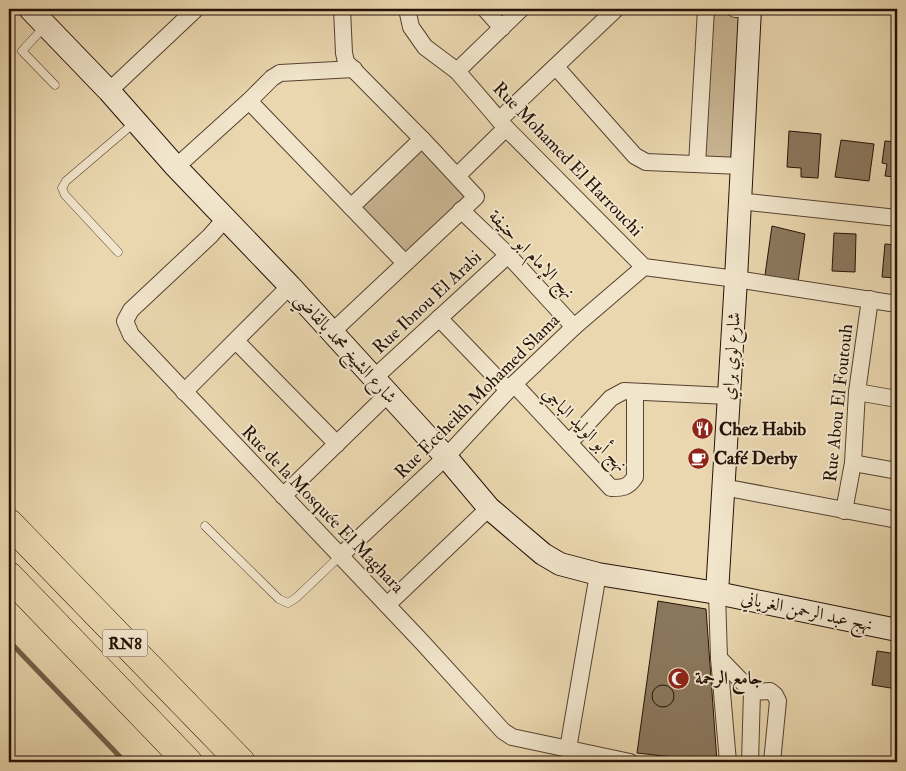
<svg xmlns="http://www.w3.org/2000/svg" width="906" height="771" font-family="'IM FELL Double Pica',Amiri,serif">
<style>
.green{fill:#c9b592;stroke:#77634c}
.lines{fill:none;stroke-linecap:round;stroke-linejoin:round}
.stream{stroke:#73604a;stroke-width:5}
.building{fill:#8b785e;stroke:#251107}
.lane-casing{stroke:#564231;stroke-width:9}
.street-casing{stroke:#564231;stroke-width:18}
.secondary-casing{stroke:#251107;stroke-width:24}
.highway-casing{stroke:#251107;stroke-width:29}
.lane{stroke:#f1e5cb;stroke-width:8}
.street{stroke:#f1e5cb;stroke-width:16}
.secondary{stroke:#f1e5cb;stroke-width:22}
.highway{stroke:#ead7af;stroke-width:28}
.labels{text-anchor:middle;stroke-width:4;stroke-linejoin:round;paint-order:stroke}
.shield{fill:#f1e5cb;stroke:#625142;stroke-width:1}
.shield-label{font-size:16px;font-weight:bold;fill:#251107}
.street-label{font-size:18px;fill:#251107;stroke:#f1e5cb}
.poi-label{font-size:18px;font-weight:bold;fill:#251107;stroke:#f1e5cb;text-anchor:start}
</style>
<rect width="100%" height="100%" fill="#ead7af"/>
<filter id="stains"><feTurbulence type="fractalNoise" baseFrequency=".004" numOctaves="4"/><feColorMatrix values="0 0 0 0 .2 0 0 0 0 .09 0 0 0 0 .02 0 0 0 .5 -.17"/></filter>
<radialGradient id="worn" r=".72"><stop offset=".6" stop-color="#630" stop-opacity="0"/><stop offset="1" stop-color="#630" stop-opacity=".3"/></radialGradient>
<!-- green -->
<g class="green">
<path d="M711,9h38l-9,152 -38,-2z"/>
<path d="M422,131l63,65 -80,76 -62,-65z"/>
</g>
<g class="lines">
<!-- stream -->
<path class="stream" d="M9,641l116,121"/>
</g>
<!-- building -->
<g class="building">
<path d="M789,131l32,3 -3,44 -17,-1v-9l-14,-1z"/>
<path d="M841,140l33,4 -5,37 -34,-4z"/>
<path d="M885,141l12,1v49l-4,-1 2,-13 -10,-1 2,-12 -5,-1z"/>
<path d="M772,226l33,8 -7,48 -33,-7z"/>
<path d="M834,233l22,1 -1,38 -23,-1z"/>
<path d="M885,244l12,1v33l-15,-1z"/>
<path d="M658,601l48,8 11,153 -80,-9z"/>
<path d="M877,651l20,3v35l-25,-4z"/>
<circle cx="663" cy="696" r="11"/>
</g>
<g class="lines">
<defs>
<g id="lane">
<path d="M44,27l-22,24 33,34"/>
<path d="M118,252l-53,-57 -3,-7 4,-7 68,-58"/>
<path d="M205,526l74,73 9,4 8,-5 44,-42"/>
</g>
<g id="street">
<path d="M407,9l4,18 14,20 32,24 49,57 138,139 92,12 161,25"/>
<path d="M485,9l17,19"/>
<path d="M735,9h15"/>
<path d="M556,67l79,89 11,6 95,4"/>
<path d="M457,71l64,-62"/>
<path d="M109,91l87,-82"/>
<path d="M249,101l156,162"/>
<path d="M499,120l117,-111"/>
<path d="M697,164l9,-155"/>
<path d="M176,167l73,-66 23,-23 8,-5 74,-4"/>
<path d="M457,176l49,-48"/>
<path d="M739,201l158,17"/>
<path d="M351,207l71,-68"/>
<path d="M461,210l47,45 66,72"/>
<path d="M225,219l-15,17 -79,74 -6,11 6,14 291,307 81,89 9,6 118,25"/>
<path d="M439,318l69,72"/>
<path d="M332,332l144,-135 -54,-58 -76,-77 -2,-9 -2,-44"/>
<path d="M236,341l101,103"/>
<path d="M374,378l134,-123"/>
<path d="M514,384l97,104c11,0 17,0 24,-11v-85"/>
<path d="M184,392l106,-106"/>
<path d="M857,392l40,7"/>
<path d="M569,443l42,-45 13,-7 104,5"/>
<path d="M853,463l44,8"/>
<path d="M723,487l174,33"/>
<path d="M283,496l105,-102"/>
<path d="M844,511l9,-48 4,-71 13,-93"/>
<path d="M340,556l106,-99 68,-73 60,-57 70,-60"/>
<path d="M717,593l2,65 9,104"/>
<path d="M387,605l102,-97"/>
<path d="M719,658l33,34 18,-1 5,4 3,6 -6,61"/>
<path d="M568,749l30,-175"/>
<path d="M750,762l2,-70"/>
</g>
<g id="secondary">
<path d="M30,9l79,82 67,76 114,119 156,171 43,51 54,46 17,10 38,10 119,19 180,37"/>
<path d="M717,593l19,-314 14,-270"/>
</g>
<g id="highway">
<path d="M9,523l232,239"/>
<path d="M9,576l179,186"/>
</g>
</defs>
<!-- lane casing -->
<use href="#lane" class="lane-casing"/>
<!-- street casing -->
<use href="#street" class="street-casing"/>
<!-- secondary casing -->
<use href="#secondary" class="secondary-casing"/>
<!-- highway casing -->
<use href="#highway" class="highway-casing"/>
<!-- lane -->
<use href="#lane" class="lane"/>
<!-- street -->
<use href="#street" class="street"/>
<!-- secondary -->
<use href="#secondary" class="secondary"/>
<!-- highway -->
<use href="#highway" class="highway"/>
</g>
<!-- icons -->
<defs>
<symbol id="restaurant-disc" viewBox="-11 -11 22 22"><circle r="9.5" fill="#8f2418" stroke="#f1e5cb"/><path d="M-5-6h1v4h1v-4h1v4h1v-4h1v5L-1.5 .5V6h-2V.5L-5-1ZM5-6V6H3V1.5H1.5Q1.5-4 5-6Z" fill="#fff"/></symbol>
<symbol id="cafe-disc" viewBox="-11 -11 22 22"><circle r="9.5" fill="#8f2418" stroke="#f1e5cb"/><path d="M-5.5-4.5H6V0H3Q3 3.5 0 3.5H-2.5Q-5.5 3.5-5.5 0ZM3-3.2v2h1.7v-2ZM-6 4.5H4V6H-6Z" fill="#fff"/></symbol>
<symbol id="mosque-disc" viewBox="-11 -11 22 22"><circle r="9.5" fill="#8f2418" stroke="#f1e5cb"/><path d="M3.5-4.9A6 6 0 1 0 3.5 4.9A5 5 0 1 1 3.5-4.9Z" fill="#fff"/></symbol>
</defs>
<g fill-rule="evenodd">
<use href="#restaurant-disc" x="690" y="416" width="25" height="25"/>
<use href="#cafe-disc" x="686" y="446" width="25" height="25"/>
<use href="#mosque-disc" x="666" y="666" width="25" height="25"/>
</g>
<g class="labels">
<!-- shield labels -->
<rect class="shield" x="102.5" y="629.5" width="45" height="27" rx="4"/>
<g class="shield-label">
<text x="125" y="649">RN8</text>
</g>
<!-- street labels -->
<g class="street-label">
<text transform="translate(568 159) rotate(46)" y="6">Rue Mohamed El Harrouchi</text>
<text transform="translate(532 254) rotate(46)" y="6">نهج الإمام ابو حنيفة</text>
<text transform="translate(427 302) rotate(-43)" y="6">Rue Ibnou El Arabi</text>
<text transform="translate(346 348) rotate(48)" y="6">شارع الشيخ محمد بالقاضي</text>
<text transform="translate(731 356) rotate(-86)" y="6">شارع لوي براي</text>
<text transform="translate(477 396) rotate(-45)" y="6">Rue Eccheikh Mohamed Slama</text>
<text transform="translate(838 403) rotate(-84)" y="6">Rue Abou El Foutouh</text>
<text transform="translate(585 429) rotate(45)" y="6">نهج أبو الوليد الباجي</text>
<text transform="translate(323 509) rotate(46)" y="6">Rue de la Mosquée El Maghara</text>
<text transform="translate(807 611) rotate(12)" y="6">نهج عبد الرحمن الغرياني</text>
</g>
<!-- poi labels -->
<g class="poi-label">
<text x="719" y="435">Chez Habib</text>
<text x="714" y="464">Café Derby</text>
<text x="695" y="684">جامع الرحمة</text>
</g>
</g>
<!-- margin -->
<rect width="906" height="771" fill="none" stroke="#ead7af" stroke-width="30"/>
<rect x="10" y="10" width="886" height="751" fill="none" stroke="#251107" stroke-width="2.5"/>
<rect x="15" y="15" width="876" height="741" fill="none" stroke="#251107"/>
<rect width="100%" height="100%" filter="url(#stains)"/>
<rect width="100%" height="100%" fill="url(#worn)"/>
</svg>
